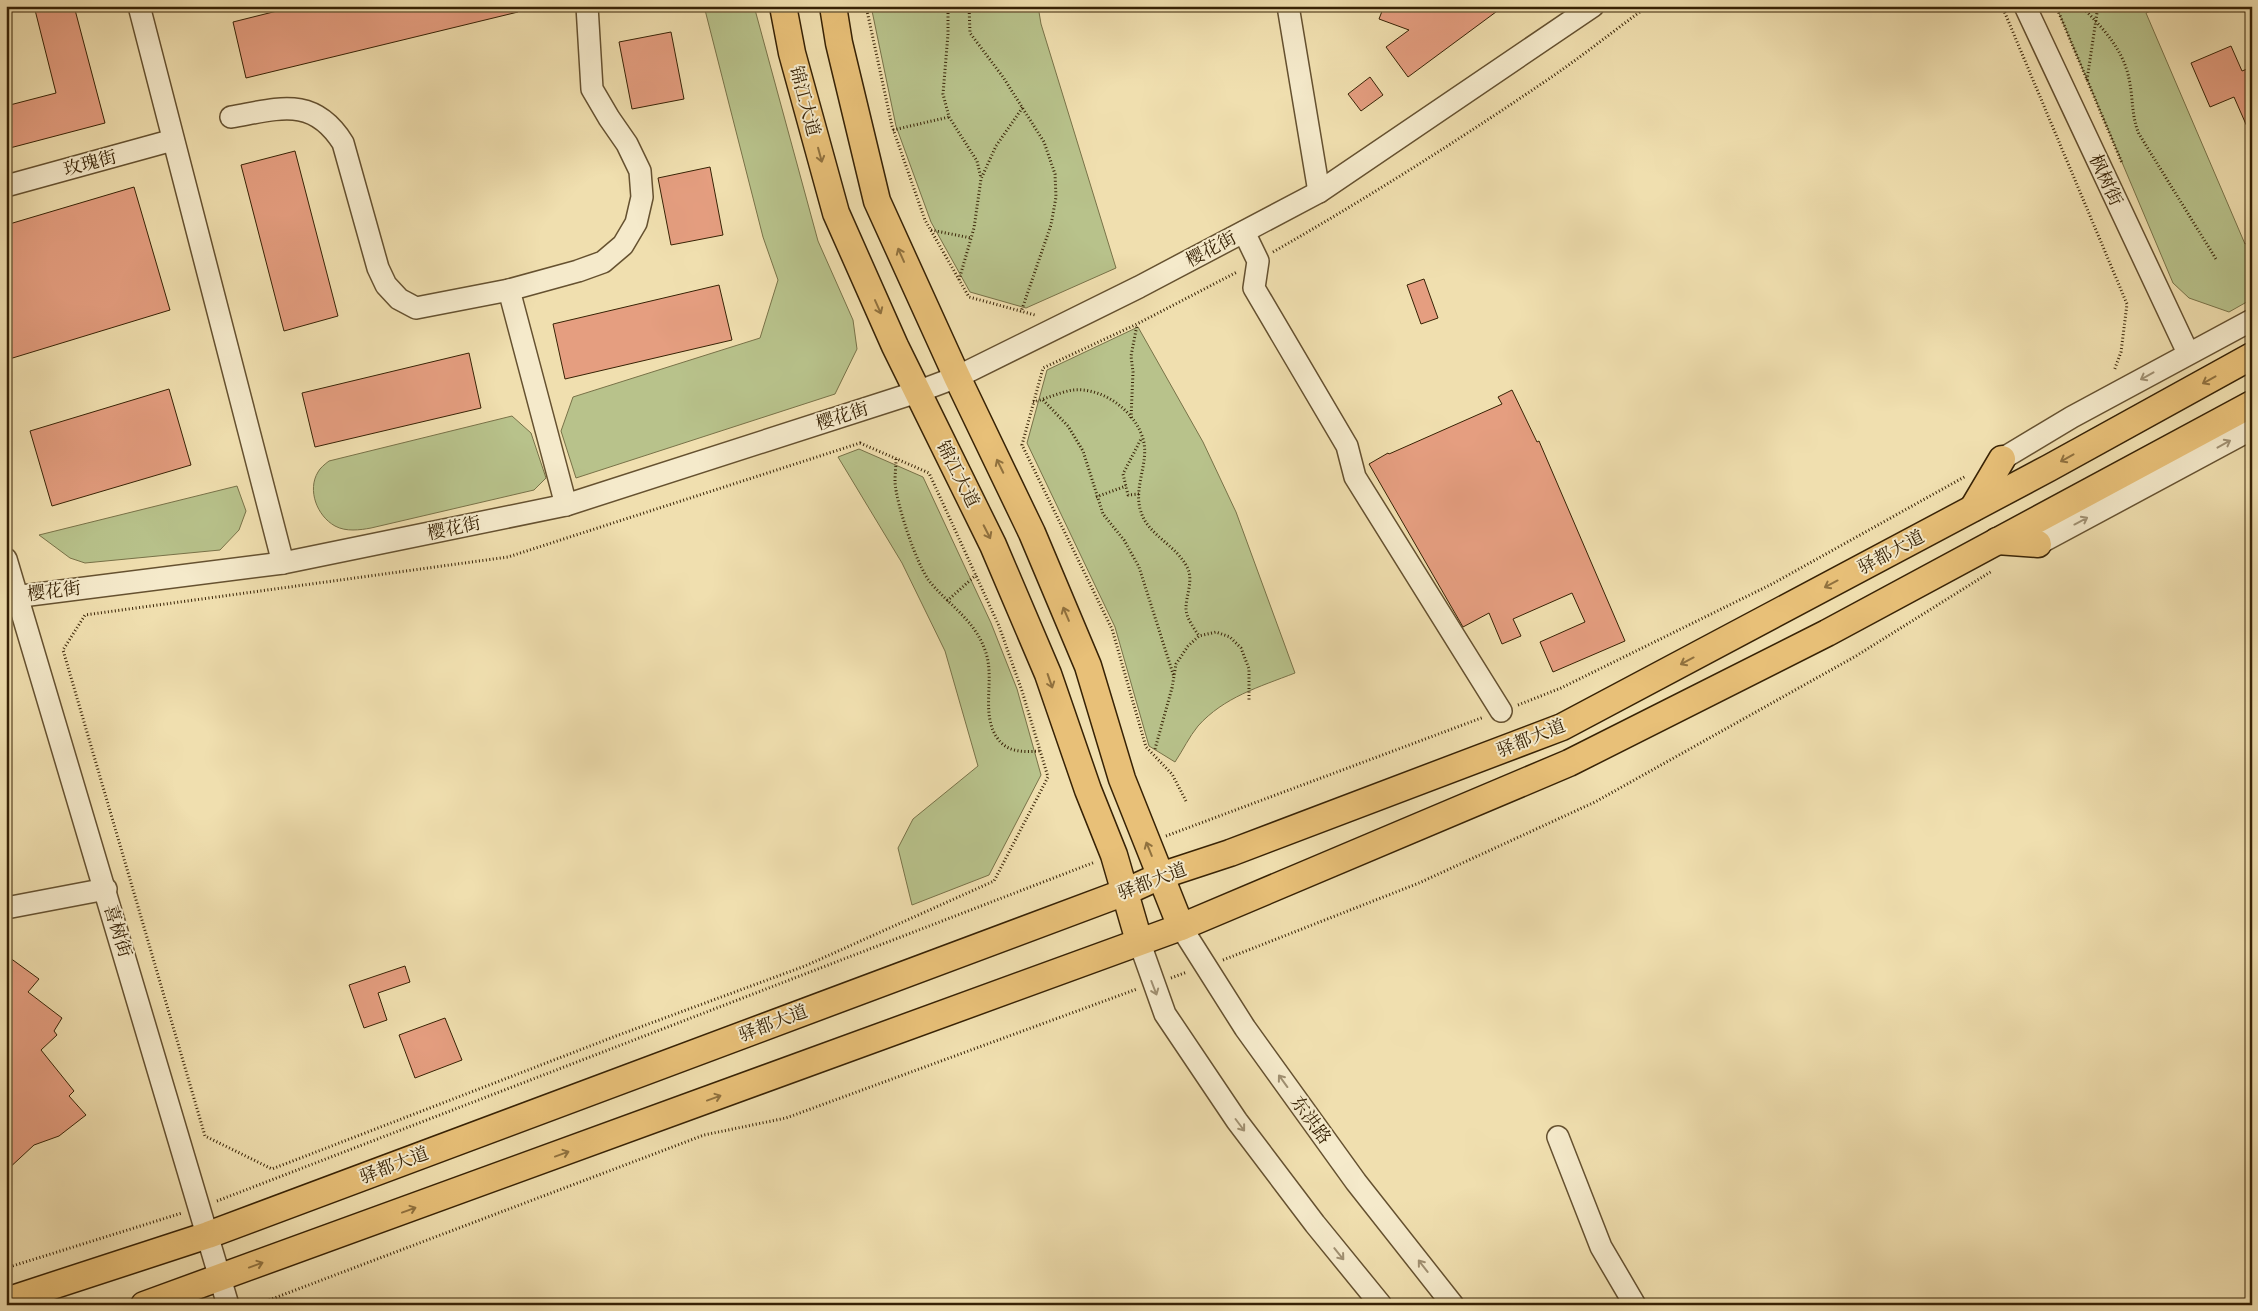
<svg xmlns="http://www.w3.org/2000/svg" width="2258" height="1311" font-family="'Sorts Mill Goudy','Noto Serif SC',serif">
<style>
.green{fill:#b8c28b;stroke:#787248}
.building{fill:#e59e80;stroke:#372205}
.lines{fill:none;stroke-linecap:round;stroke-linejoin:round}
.minor-casing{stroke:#655130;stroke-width:24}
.major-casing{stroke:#372205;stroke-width:29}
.path{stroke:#372205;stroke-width:3;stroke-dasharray:1 2.5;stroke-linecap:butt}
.minor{stroke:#f5eacb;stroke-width:21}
.major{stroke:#e8c078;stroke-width:26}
.oneway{stroke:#90713e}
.oneway2{stroke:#a09072}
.labels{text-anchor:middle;stroke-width:4;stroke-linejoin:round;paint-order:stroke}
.street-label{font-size:18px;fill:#372205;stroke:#f5eacb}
</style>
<rect width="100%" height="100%" fill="#f0dfaf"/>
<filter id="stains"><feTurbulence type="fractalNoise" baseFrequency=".004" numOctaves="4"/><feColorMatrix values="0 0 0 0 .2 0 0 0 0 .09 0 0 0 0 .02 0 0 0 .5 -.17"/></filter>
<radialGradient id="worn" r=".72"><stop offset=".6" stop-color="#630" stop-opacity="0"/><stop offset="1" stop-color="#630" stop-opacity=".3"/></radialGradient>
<!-- green -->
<g class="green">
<path d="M704,6h50l64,235 35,79 4,29 -22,45 -259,84 -15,-47 12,-34 187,-59 18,-58 -15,-43z"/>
<path d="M871,6h167l3,18 75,244 -90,40 -56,-16 -39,-70 -35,-96z"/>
<path d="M2056,6h105l-15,7 99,231 7,-4v59l-23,13 -40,-14 -16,-15z"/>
<path d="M1138,327l65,115 33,70 59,161c-36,14 -71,24 -97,53 -9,11 -15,24 -23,36l-26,-16 -34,-119 -88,-184 20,-73z"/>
<path d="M512,416l19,17 15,45 -12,12 -163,38c-11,2 -25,4 -36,-2 -18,-10 -28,-36 -17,-54 2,-4 7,-8 11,-11z"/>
<path d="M859,449l64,28 68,146 26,66 24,86 -52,100 -77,30 -14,-57 15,-29 65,-53 -33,-115 -43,-88 -64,-106z"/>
<path d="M237,486l9,25 -7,19 -19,20 -135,13 -15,-5 -31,-23z"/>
</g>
<!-- building -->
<g class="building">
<path d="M34,6h40l31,117 -99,26v-43l50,-13z"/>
<path d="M297,6h220l1,6 -272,66 -13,-56z"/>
<path d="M1384,6h120l-96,71 -22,-30 23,-17 -30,-11z"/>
<path d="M671,32l13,67 -52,10 -13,-67z"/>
<path d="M2231,46l11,25 10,-4v71l-18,-41 -24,10 -19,-44z"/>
<path d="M1370,77l13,18 -22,16 -13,-17z"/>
<path d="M295,151l43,165 -54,15 -43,-166z"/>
<path d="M710,167l13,68 -52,10 -13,-67z"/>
<path d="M134,187l36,123 -164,50v-135z"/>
<path d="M1424,279l14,39 -17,6 -14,-39z"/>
<path d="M719,285l13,55 -167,39 -12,-55z"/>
<path d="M469,353l12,55 -166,39 -13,-54z"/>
<path d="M169,389l22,76 -139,41 -22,-75z"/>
<path d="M1512,390l25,52 2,-1 86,200 -72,31 -13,-30 45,-20 -13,-29 -59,26 8,17 -19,8 -13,-31 -26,14 -94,-163 19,-11 1,1 113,-50 -4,-7z"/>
<path d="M6,955l33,24 -11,13 34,26 -8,13 3,4 -16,15 33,41 -5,5 17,19 -27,21 -25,9 -28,26z"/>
<path d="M405,966l5,16 -32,11 9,27 -23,8 -15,-43z"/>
<path d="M445,1018l17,42 -47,18 -16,-43z"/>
</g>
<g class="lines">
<defs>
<g id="minor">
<path d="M139,6l144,557"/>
<path d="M1288,6l31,186"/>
<path d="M2025,6l163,347"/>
<path d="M231,117c47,-8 82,-22 112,26l35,125 8,17 13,14 17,9 93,-18 69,-19 25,-9 20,-17 13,-22 6,-26 -2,-26 -13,-27 -18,-26 -17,-29 -5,-83"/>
<path d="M6,186l167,-46"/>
<path d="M1244,232l14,29 -4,27 93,158 8,31 146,234"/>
<path d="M509,290l57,215"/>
<path d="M2002,459l70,-42 180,-97"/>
<path d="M2038,544l214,-115"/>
<path d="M6,559l222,746"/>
<path d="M6,598l277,-35 283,-58 351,-113 40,-15 182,-90 180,-95 274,-186"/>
<path d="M6,908l100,-19"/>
<path d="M1181,927l64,101 111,154 97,123"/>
<path d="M1139,941l26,73 72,107 78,103 66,81"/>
<path d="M1558,1137l43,110 34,58"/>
</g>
<g id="major">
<path d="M783,6l9,47 44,160 59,133 98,199 55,129 40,116 26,65 25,86"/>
<path d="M833,6l6,37 38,158 80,176 75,156 56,133 34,113 59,148"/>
<path d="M1973,508l29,-49"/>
<path d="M1997,541l41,3"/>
<path d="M6,1301l202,-66 917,-343 35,-16 70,-23 332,-126 487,-259 203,-112"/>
<path d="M144,1305l1037,-378 388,-164 258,-130 425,-229"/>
</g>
</defs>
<!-- minor casing -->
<use href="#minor" class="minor-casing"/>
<!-- major casing -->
<use href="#major" class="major-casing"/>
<!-- path -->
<g class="path">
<path d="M866,6l26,120 33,94 44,77 66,18"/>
<path d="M948,6v28l-5,60 6,23 28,44 4,17"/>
<path d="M969,6l1,27 33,44 41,65 11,32 1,23 -5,28 -30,87"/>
<path d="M2002,6l125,298 -6,48 -7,19"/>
<path d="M2056,6l66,157"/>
<path d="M2081,6c23,23 44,45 49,78 3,17 2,34 9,50l77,125"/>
<path d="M2087,80l11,-74"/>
<path d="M893,130l56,-13"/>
<path d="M931,230l40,8"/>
<path d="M1273,252c96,-55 189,-114 280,-176 32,-22 63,-47 95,-70"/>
<path d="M959,280l15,-52 7,-49 15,-33 27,-39"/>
<path d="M1043,400l25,26 15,25 20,63 21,26 15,27 35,110"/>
<path d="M1033,402c13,-3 27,-10 40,-12 31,-3 65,23 71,53 4,22 -11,46 -3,69 7,23 35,33 46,55 7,13 -1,28 -1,41 0,10 8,20 13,28"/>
<path d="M1131,418l2,-46 -2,-16 6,-31"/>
<path d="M860,443l69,30 70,153 23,65 26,86 -54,104 -189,85 -189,70 -344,133 -67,-33 -142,-486 22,-35 423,-58z"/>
<path d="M896,459c0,7 -1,15 -1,23 1,21 22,84 35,100 21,25 46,39 56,71 9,28 -6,62 12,86 10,14 27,13 42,12"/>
<path d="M1139,494l-11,1 -5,-21 18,-35"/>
<path d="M1096,497l30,-11"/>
<path d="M947,601l29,-26"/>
<path d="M1518,705l43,-17 211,-104 194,-108"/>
<path d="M1155,749l17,-61 4,-24 12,-18 11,-10 17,-4 14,5 11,11 8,21v33"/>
<path d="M1186,801l-14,-27 -26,-27 -34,-118 -90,-184 21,-77 94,-44 100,-52"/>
<path d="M1166,836l318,-119"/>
<path d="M1223,960l196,-77 176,-81 261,-146 136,-85"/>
<path d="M1171,978l16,-6"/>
<path d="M217,1201l878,-339"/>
<path d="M6,1268l176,-55"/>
<path d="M256,1305l448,-170 82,-17 351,-129"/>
</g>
<!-- minor -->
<use href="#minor" class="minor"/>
<!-- major -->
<use href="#major" class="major"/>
</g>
<!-- one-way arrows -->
<defs><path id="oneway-shaft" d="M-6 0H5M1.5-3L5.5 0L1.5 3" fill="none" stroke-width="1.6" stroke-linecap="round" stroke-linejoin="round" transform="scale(1.25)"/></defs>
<g class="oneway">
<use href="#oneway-shaft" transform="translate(820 155) rotate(75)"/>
<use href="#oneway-shaft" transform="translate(901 255) rotate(-114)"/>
<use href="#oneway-shaft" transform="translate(878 307) rotate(66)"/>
<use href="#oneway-shaft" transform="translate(2209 380) rotate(151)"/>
<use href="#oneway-shaft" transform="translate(2067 458) rotate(151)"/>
<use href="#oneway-shaft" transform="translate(1000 466) rotate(-116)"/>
<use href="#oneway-shaft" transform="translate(987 532) rotate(63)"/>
<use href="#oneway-shaft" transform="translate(1831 584) rotate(152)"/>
<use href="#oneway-shaft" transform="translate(1066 614) rotate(-113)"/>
<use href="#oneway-shaft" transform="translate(1687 661) rotate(152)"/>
<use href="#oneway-shaft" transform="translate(1050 681) rotate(71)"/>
<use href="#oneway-shaft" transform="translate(1149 849) rotate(-112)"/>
<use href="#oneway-shaft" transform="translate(714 1098) rotate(-20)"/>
<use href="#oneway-shaft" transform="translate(562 1154) rotate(-20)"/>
<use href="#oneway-shaft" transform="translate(409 1210) rotate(-20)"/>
<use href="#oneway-shaft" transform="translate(256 1265) rotate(-20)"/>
</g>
<g class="oneway2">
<use href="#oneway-shaft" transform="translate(2147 376) rotate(151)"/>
<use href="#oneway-shaft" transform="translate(2224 444) rotate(-29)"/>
<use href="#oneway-shaft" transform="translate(2081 521) rotate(-28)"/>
<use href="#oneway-shaft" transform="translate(1154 988) rotate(69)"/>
<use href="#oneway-shaft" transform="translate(1283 1081) rotate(-126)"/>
<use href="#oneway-shaft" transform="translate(1240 1125) rotate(53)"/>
<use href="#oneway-shaft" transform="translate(1339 1254) rotate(51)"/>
<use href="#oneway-shaft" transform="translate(1423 1266) rotate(-128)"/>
</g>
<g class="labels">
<!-- street labels -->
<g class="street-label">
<text transform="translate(805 101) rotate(75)" y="6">锦江大道</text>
<text transform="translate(90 163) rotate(-15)" y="6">玫瑰街</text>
<text transform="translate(2106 180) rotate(65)" y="6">枫树街</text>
<text transform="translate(1211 249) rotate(-28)" y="6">樱花街</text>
<text transform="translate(842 416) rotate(-18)" y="6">樱花街</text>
<text transform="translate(958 474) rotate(63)" y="6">锦江大道</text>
<text transform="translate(454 528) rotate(-12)" y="6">樱花街</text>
<text transform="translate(1891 552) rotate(-28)" y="6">驿都大道</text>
<text transform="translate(54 591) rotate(-7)" y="6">樱花街</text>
<text transform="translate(1531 738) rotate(-22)" y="6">驿都大道</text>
<text transform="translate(1152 881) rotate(-21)" y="6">驿都大道</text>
<text transform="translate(118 931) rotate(73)" y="6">喜树街</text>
<text transform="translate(773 1023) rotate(-21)" y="6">驿都大道</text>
<text transform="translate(1311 1120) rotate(54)" y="6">东洪路</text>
<text transform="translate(394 1165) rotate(-21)" y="6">驿都大道</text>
</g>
</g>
<!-- margin -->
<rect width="2258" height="1311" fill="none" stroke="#f0dfaf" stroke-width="25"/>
<rect x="8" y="8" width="2243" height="1296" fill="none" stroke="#372205" stroke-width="2.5"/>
<rect x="12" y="12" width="2233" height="1286" fill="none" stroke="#372205"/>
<rect width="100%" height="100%" filter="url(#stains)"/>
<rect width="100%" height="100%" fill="url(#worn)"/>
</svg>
